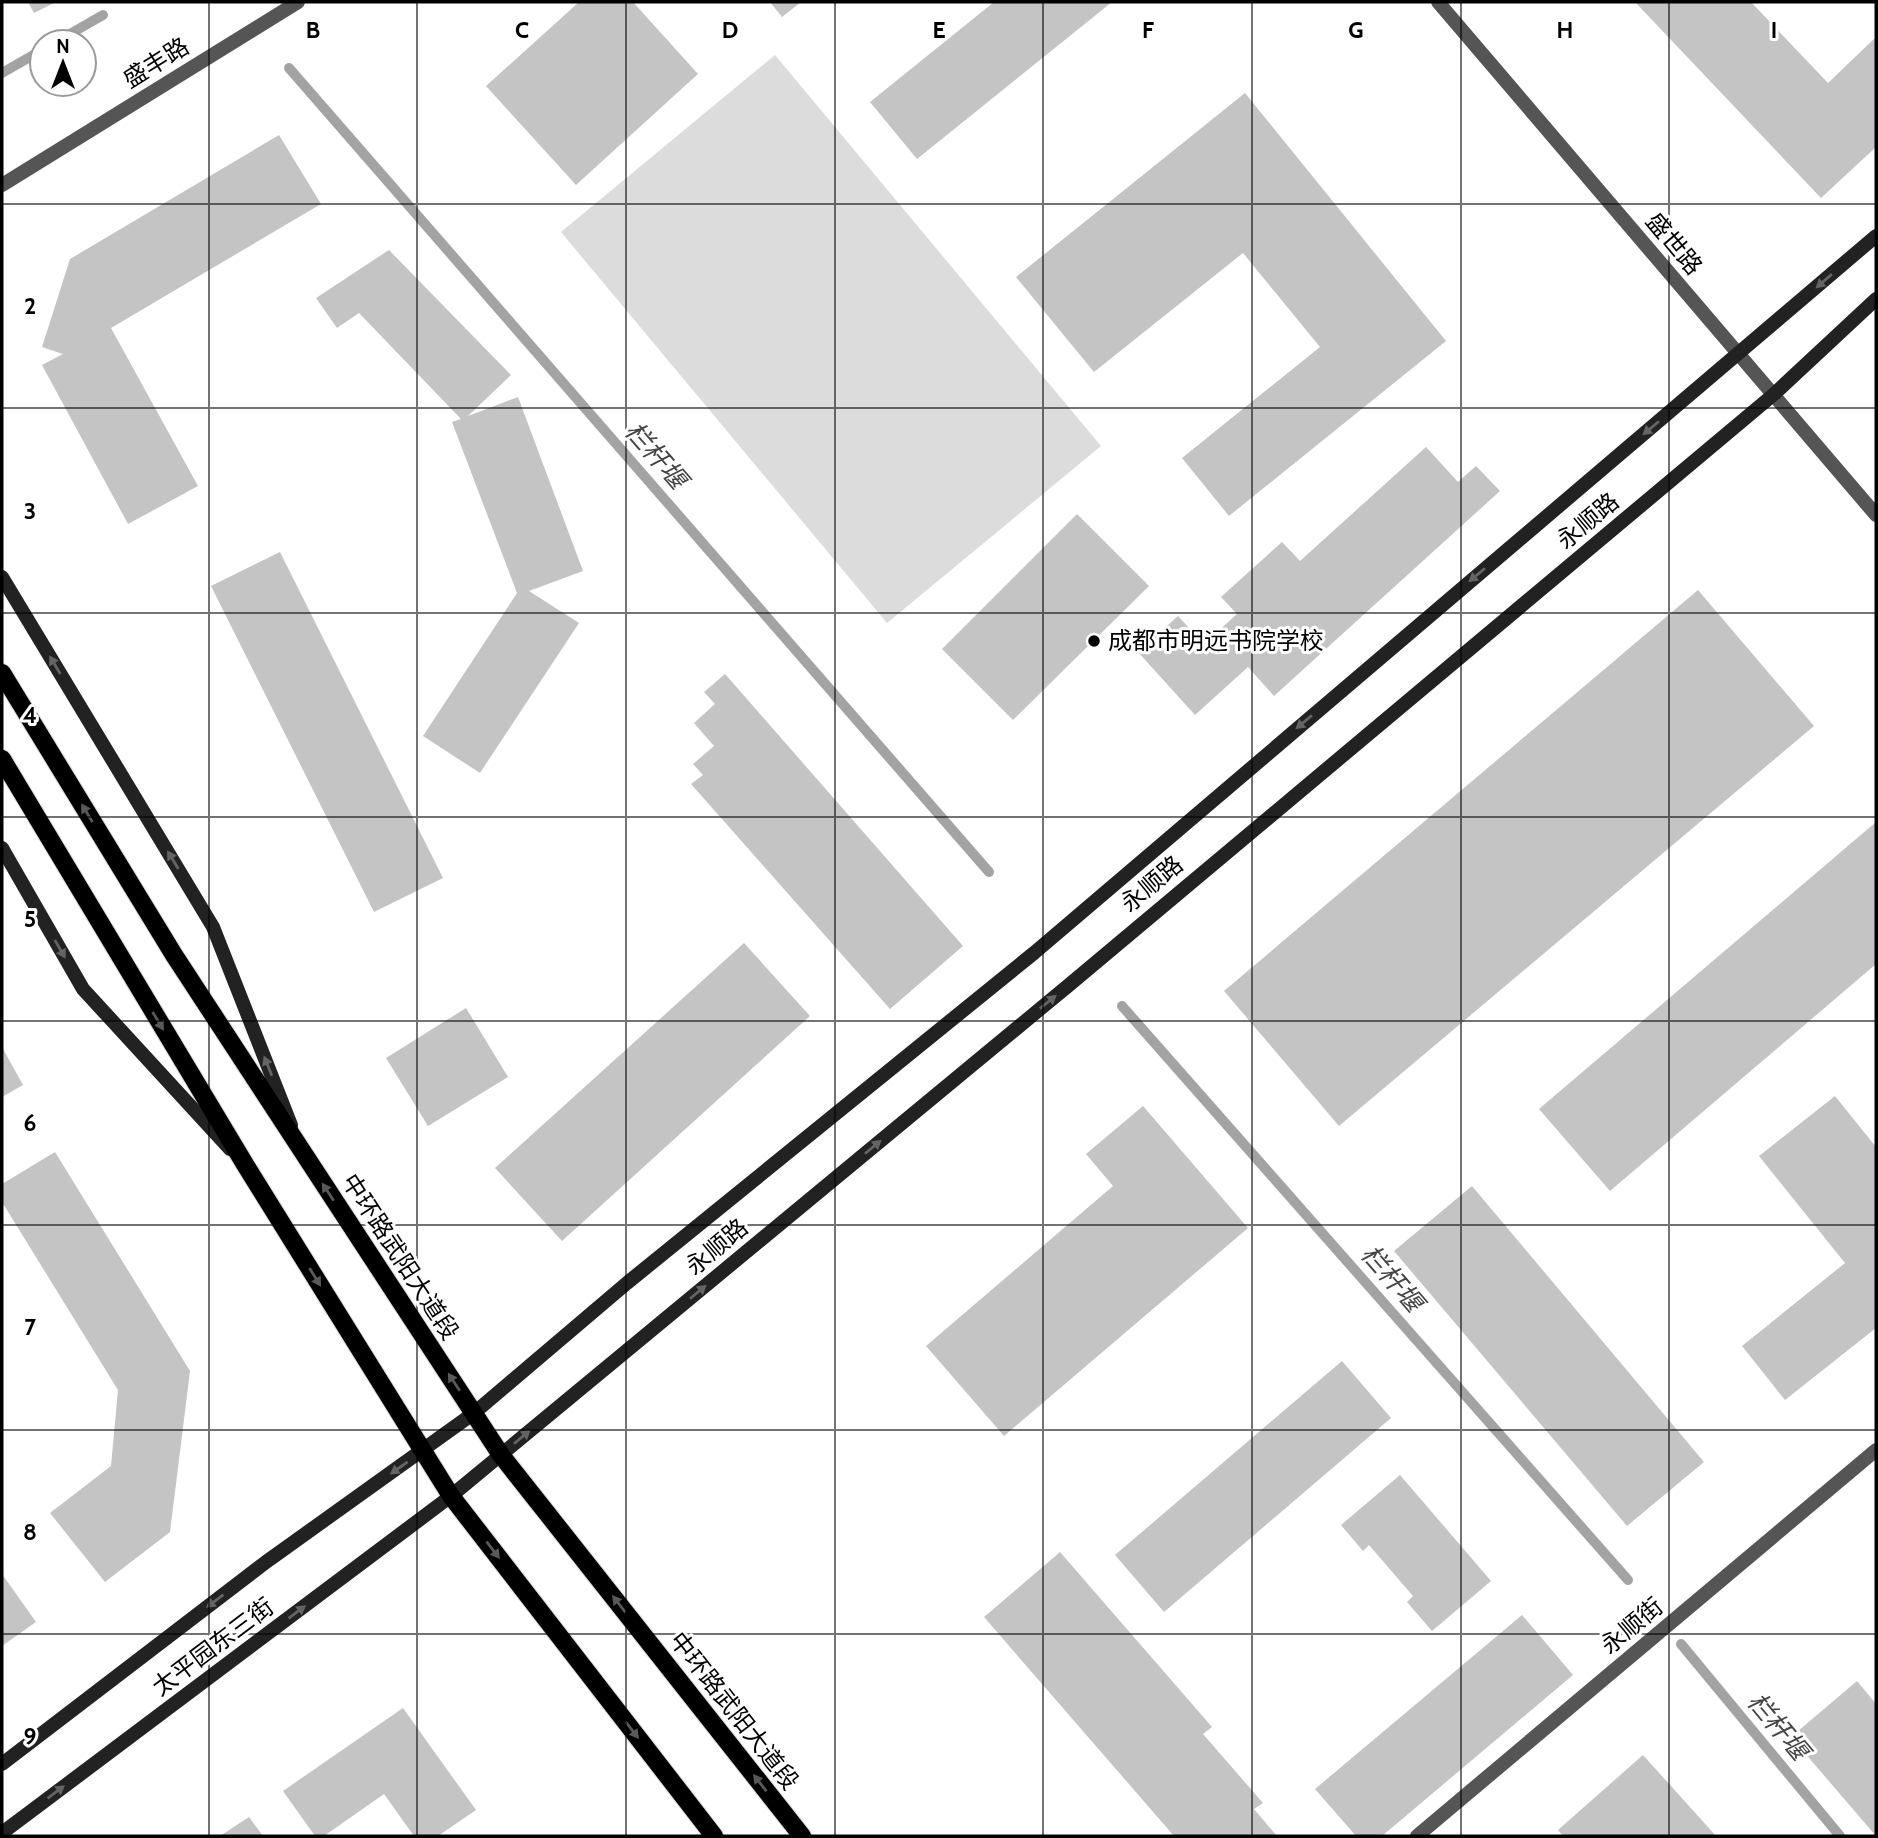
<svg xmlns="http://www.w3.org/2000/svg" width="1878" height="1838" font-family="Cabin,'Noto Sans SC',sans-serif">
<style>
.pitch{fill:#dcdcdc}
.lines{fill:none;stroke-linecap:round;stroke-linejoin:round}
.stream{stroke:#a3a3a3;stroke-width:10}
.building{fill:#c4c4c4}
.primary-casing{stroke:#dbdbdb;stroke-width:20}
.minor{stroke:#555;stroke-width:14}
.tertiary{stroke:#555;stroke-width:14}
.secondary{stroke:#222;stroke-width:14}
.primary{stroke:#000;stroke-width:18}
.oneway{fill:#646464}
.oneway2{fill:#595959}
.grid{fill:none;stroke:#000;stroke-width:2;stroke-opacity:0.55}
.poi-dot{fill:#000;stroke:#fff;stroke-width:2.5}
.labels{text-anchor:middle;stroke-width:6;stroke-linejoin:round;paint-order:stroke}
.street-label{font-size:24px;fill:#000;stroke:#fff}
.poi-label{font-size:24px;fill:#000;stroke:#fff;text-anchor:start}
.water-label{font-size:26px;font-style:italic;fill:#444;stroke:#fff}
.grid-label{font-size:23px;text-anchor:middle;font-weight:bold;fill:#000;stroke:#fff;stroke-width:6;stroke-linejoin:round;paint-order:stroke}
</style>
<rect width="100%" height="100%" fill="#fff"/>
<!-- pitch -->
<path class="pitch" d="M775,55l326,391 -214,177 -326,-391z"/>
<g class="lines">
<!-- stream -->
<g class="stream">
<path d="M56,42l47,-27"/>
<path d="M289,68l700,804"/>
<path d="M2,73l40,-23"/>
<path d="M1122,1006l506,574"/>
<path d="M1681,1644l159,192"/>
</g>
</g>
<!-- building -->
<g class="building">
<path d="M28,2h28l-22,11z"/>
<path d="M579,2h54l65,72 -122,111 -90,-99z"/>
<path d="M770,2h31l-19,15z"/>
<path d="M994,2h118l-195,157 -47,-57z"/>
<path d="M1635,2h116l77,81 48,-46v110l-55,51z"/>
<path d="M1245,93l201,248 -217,175 -47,-58 138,-111 -77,-94 -149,119 -78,-95z"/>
<path d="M279,135l42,69 -210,124 87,158 -70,38 -86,-159 21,-11 -21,-7 28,-88z"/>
<path d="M389,250l122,125 -43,41 50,-19 65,174 -54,20 50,32 -99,150 -57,-37 94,-143 -65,-171 9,-3 -102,-106 -22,15 -21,-30z"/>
<path d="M1426,447l32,35 18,-16 24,25 -226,205 -26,-29 -53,48 -57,-63 40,-36 26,28 33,-30 -16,-17 61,-55 18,19z"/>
<path d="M1077,514l72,72 -136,134 -71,-71z"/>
<path d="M280,552l163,326 -69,34 -163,-326z"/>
<path d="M1698,590l116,136 -475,400 -115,-135z"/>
<path d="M725,674l238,272 -73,63 -199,-225 12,-9 -10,-11 21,-18 -20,-23 21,-19 -11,-12z"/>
<path d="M1876,822v142l-266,227 -71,-82z"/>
<path d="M744,943l66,73 -248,225 -67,-73z"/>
<path d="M466,1008l42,69 -80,49 -42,-68z"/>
<path d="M2,1047l21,38 -21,12z"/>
<path d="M1835,1096l41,51v181l-91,72 -43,-54 103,-83 -86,-107z"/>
<path d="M1143,1106l105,122 -244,208 -78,-90 187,-160 -27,-32z"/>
<path d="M55,1152l135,219 -20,161 -65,50 -55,-69 61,-47 7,-76 -116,-188v-18z"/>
<path d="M1472,1186l232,276 -77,64 -233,-275z"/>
<path d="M1342,1361l49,57 -227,194 -49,-57z"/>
<path d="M1400,1475l91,106 -59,50 -25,-29 6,-6 -44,-51 -6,6 -22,-26z"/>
<path d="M1060,1552l152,175 -9,7 60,69 -9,6 23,27h-103l-190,-219z"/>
<path d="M2,1574l34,48 -34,24z"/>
<path d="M1522,1615l51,60 -191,161h-26l-41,-47z"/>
<path d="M1857,1681l19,23v132l-85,-99z"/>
<path d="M403,1708l73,102 -38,26h-24l-30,-42 -60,42h-9l-32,-45z"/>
<path d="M1643,1755l73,81h-153l-5,-6z"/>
<path d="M249,1817l14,19h-43z"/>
</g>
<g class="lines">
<defs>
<g id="primary">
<path d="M2,673l172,282 327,500 301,381"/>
<path d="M2,759l244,407 205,330 263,340"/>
</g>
</defs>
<!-- primary casing -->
<use href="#primary" class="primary-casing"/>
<!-- minor -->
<path class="minor" d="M1417,1836l459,-386"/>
<!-- tertiary -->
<g class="tertiary">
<path d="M1438,2l438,513"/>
<path d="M2,185l296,-183"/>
</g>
<!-- secondary -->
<g class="secondary">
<path d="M2,577l211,350 78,198"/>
<path d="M2,848l81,141 147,160"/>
<path d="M2,1764l264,-202 208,-149 153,-130 407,-330 842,-717"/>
<path d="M2,1833l449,-337 618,-511 704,-590 103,-96"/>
</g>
<!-- primary -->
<use href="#primary" class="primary"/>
</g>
<!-- one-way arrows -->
<defs><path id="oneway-solid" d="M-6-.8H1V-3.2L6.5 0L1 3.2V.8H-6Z" transform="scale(1.75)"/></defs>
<g class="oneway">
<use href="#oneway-solid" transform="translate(1824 281) rotate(139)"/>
<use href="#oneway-solid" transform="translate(1651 428) rotate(140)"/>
<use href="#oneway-solid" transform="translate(1477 575) rotate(140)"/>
<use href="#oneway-solid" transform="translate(55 665) rotate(-121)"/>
<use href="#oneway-solid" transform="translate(1304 722) rotate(140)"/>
<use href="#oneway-solid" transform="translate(173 860) rotate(-121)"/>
<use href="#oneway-solid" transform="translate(60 949) rotate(60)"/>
<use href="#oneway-solid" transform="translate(1048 1002) rotate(-39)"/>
<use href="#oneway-solid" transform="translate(268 1066) rotate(-112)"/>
<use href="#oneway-solid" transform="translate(873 1147) rotate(-40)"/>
<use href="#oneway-solid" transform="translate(698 1292) rotate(-40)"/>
<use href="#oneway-solid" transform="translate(522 1437) rotate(-40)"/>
<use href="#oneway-solid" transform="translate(399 1468) rotate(145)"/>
<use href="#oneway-solid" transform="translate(215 1601) rotate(143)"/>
<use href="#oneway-solid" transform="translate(297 1612) rotate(-37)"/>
<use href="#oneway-solid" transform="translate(56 1792) rotate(-37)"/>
</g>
<g class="oneway2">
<use href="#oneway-solid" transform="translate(87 813) rotate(-121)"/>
<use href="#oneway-solid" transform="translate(158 1021) rotate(59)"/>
<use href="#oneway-solid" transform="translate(328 1192) rotate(-123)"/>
<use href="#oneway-solid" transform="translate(315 1277) rotate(58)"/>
<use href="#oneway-solid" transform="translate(454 1382) rotate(-123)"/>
<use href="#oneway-solid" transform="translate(493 1550) rotate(52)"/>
<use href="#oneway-solid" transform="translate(619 1604) rotate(-128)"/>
<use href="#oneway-solid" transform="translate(632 1730) rotate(52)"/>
<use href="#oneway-solid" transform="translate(760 1783) rotate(-128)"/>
</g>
<!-- grid -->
<path class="grid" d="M209,2v1834M417,2v1834M626,2v1834M835,2v1834M1043,2v1834M1252,2v1834M1461,2v1834M1669,2v1834M2,204h1874M2,408h1874M2,613h1874M2,817h1874M2,1021h1874M2,1225h1874M2,1430h1874M2,1634h1874"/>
<!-- markers -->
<circle class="poi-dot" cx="1094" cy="641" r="7"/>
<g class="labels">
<!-- street labels -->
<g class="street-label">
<text transform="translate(156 63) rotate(-32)" y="8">盛丰路</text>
<text transform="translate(1674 244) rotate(50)" y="8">盛世路</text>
<text transform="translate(1588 521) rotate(-40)" y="8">永顺路</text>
<text transform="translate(1152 884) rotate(-40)" y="8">永顺路</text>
<text transform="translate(717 1247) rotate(-40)" y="8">永顺路</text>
<text transform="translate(400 1257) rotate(57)" y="8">中环路武阳大道段</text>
<text transform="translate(1632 1626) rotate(-40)" y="8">永顺街</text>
<text transform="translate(213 1647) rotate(-37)" y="8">太平园东三街</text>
<text transform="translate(734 1711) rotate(52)" y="8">中环路武阳大道段</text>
</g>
<!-- poi labels -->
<g class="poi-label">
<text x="1108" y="649">成都市明远书院学校</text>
</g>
<!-- water labels -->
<g class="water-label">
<text transform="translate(656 455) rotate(49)" y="9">栏杆堰</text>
<text transform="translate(1392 1278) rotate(49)" y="9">栏杆堰</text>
<text transform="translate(1778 1726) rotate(50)" y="9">栏杆堰</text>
</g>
</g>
<g class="grid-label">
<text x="313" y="38">B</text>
<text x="522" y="38">C</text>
<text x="730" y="38">D</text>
<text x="939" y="38">E</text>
<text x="1148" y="38">F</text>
<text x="1356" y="38">G</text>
<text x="1565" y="38">H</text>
<text x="1774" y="38">I</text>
<text x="30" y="314">2</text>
<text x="30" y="519">3</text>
<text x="30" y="723">4</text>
<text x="30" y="927">5</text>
<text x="30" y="1131">6</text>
<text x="30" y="1335">7</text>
<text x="30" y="1540">8</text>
<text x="30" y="1744">9</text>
</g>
<!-- border -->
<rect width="1878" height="1838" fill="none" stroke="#000000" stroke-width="7"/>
<!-- north arrow -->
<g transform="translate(63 63)"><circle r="33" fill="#ffffff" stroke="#999999" stroke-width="2"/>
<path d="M0-5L12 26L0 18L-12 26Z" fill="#000000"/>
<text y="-10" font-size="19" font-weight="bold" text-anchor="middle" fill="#000000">N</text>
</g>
</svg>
